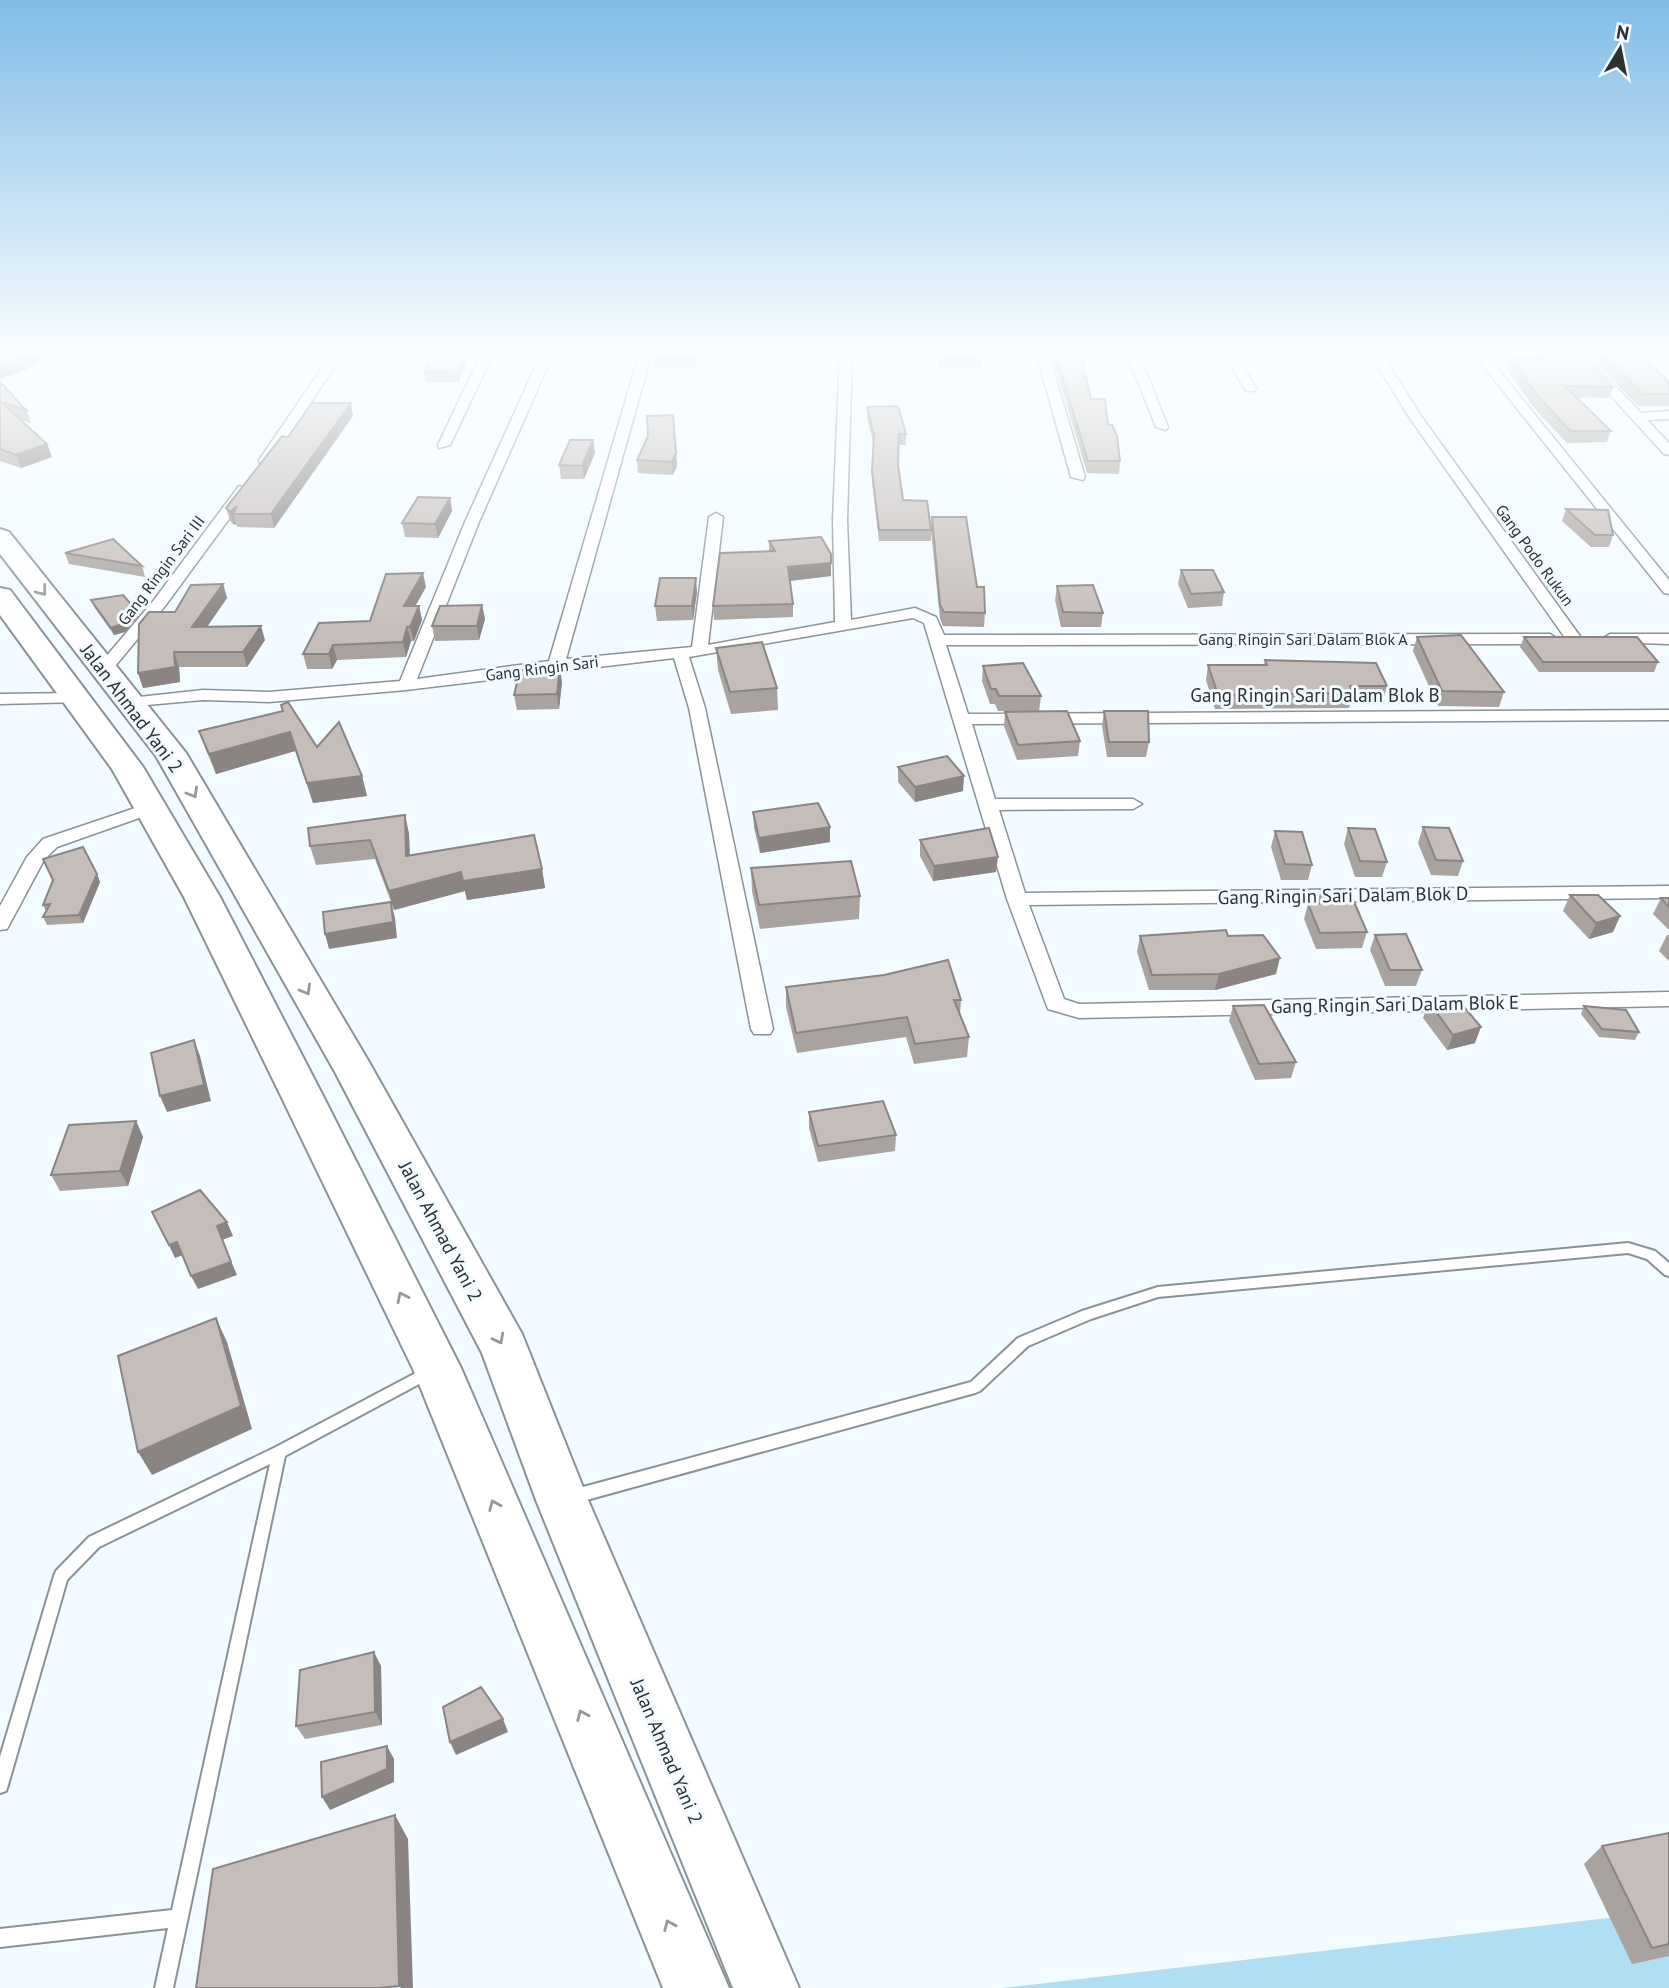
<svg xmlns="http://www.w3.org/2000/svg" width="1669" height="1988" font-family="'PT Sans',sans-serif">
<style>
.green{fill:#b0dff3}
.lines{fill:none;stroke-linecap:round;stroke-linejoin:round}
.lane-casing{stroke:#8a9296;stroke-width:4}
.street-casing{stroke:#8a9296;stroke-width:3}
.highway-casing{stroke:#8a9296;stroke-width:4}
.lane{fill:#fff;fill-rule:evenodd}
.street{fill:#fff;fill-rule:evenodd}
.highway{fill:#fff;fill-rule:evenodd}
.wall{fill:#a9a39f}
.shaded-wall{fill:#8a8482}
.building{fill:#c5bdb9;stroke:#8a8482;stroke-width:2}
.oneway{stroke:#969898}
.labels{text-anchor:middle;stroke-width:6;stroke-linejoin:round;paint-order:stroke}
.far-street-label{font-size:16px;fill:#2e3132;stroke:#f2fbff}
.street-label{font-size:19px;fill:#2e3132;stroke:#f2fbff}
</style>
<rect width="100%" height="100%" fill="#f2fbff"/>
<!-- green -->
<path class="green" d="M1669,1911v77h-667z"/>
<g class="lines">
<defs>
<g id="lane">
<path d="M1628,1243l27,8 14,12v13l-4,-1 -18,-16 -19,-6 -470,44 -67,22 -63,27 -48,45 -5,2 -403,111 -5,-2 -2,-5 2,-5 5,-2 399,-108 47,-44 64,-27 76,-24z"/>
<path d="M429,1366l5,2 2,4 -2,4 -149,80 -112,532h-18l13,-60 -168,19v-18l172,-19 98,-446 -171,83 -32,33 -59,205 -2,6 -6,2v-36l54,-181 2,-5 33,-34 185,-89z"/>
</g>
<g id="street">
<path d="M333,352h12l-75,111h-10l-1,-3z"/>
<path d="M482,352h12l-44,93 -11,3 -1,-3z"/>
<path d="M542,352h12l-75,170 -62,157 132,-18 91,-309h12l-86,307 126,-12 17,-130 7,-4 7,4 -15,128 127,-23 -2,-102 7,-168h12l-5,168 4,100 64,-12 21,9 8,18 606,-1 8,5 -8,5 -604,1 22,69 701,-4v10l-697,4 23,75h138l9,5 -9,5 -134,1 26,83 644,-7v12l-640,7 35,94 15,5 590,-12v14l-590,12 -31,-9 -41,-110 -83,-276 -11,-5 -224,39 16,51 68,321 -3,5h-16l-3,-5 -62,-321 -15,-50 -268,32 -137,12 -66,-2 -79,7v-8l6,-1 73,-8 66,2 131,-11 65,-159z"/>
<path d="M1036,352h12l37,125 -2,3 -12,-3z"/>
<path d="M1126,352h12l30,75 -2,3 -10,-3z"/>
<path d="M1223,352h12l21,36 -2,3h-8z"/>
<path d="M1369,352h12l40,64 161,223 -2,3h-12l-159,-225z"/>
<path d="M1472,352h12l185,228v14l-5,-1z"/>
<path d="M1571,352h12l58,61 28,-2v8l-22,1 22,23v12l-5,-1z"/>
<path d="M239,486l12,3 -86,117 -54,65h-12v-6l55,-65z"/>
<path d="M1610,634h59v10l-65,-2 -2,-3z"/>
<path d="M76,693l6,1v8l-82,2v-10z"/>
<path d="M150,803l9,5 -3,4 -99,35 -13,13 -37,69 -7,1v-24l27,-49 16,-18z"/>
</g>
<g id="highway">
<path d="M0,529l9,3 177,221 183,309 153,272 66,166 211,488h-66l-197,-488 -54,-147 -147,-281 -179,-316 -156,-202z"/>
<path d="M0,588l10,2 133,177 77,130 102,197 139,274 268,620h-66l-250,-619 -133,-275 -96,-197 -72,-128 -112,-154z"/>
</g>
</defs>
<!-- lane casing -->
<use href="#lane" class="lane-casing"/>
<!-- street casing -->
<use href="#street" class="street-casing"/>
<!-- highway casing -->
<use href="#highway" class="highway-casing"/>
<!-- lane -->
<use href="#lane" class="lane"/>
<!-- street -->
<use href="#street" class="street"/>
<!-- highway -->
<use href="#highway" class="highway"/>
</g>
<!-- wall -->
<g class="wall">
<path d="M469,352l-10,30h-33l-2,-10z"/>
<path d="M653,352h44l-1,16 -43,1 -1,-10z"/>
<path d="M938,352h44l-1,17 -43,-1z"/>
<path d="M1051,352h34l1,4 -1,12h-1l7,31 17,26 12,36 -1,13 -32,-1z"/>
<path d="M1538,352h43l32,35 -4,11 -32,-1 34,34 -4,11 -40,1 -33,-35 -28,-40 3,-11 28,1z"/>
<path d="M1600,352h40l29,31v23h-31l-42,-44z"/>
<path d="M0,382l26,28 5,13 -10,-3 26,24 5,13 -31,11 -21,-7z"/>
<path d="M867,407l39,27v11h-7l-1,21 5,34 28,29 1,-12 45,70 8,26 -1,14 -41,-1 -3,-7 -9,-88v10h-52l-7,-59 2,-37 -7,-27z"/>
<path d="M673,415l4,51 -4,9 -35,-2 -1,-13z"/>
<path d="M353,416l-79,112 -37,-1 -1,-3 -2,1 -4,-4 -4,-13 62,-71z"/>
<path d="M595,453l-11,26h-23l-2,-14z"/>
<path d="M450,498l2,13 -14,27 -33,-1 -3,-14z"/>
<path d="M1566,509l47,26 -4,12h-18l-29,-26z"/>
<path d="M769,541l62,35 -41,5 3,23v13l-79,3 -1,-14 56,-54z"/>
<path d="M65,553l77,13 3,11 -76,-13z"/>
<path d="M1181,570l43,22 -2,14 -34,2 -10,-24z"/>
<path d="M223,584l4,14 -20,29 58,13 -18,27h-68l1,15 -37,6 -5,-15z"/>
<path d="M1057,586l46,27 -2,14h-40l-6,-27z"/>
<path d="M426,587l-11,19h4l3,14 -8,21h-3l-5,16 -69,3 -5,9h-25l-4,-15 67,-33z"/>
<path d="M697,592l-4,28 -36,1 -2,-15z"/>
<path d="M91,600l45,10 2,7 -13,15 -11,3 -20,-28z"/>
<path d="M482,605l3,14 -6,21 -44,1 -3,-15z"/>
<path d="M1417,637l87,55 -5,15 -61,-1 -25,-55z"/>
<path d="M1524,637l134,25 -4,10h-115l-19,-25z"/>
<path d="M716,648l61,40 1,22 -47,4 -13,-44z"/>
<path d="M1265,660l122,26 -4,15h-32l-2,7 -134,1 -9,-29 2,-15h56z"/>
<path d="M983,666l58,30 -2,15h-41l-3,-7h-5l-8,-23z"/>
<path d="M562,682l-3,27 -42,1 -3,-15z"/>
<path d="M282,711l35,36 45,29 5,20 -54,7 -18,-52 -79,23 -10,-24 -7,-19z"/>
<path d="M1104,711l45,31 -3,15h-39l-5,-31z"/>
<path d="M1005,712l75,29 -2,15 -61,4 -13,-34z"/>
<path d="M898,767l65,24 -48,11 -17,-20z"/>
<path d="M753,812l77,30 -70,11 -6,-25z"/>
<path d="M405,815l4,19 1,22 132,13 3,19 -78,12 -2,-9 -71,19 -19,-51 -59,6 -6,-19z"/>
<path d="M1423,827l40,34 -5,15 -27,-1 -13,-32z"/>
<path d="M1348,828l39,34 -5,15h-27l-11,-33z"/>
<path d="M1275,831l37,34 -4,15h-27l-10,-33z"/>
<path d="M920,840l76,32 -63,9 -13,-25z"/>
<path d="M751,868l109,28 -1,23 -99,10 -8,-38z"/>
<path d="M97,874l3,8 -17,41 -36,2 -4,-8 3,-6 -3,-6z"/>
<path d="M1321,890l46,42 -5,16 -46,1 -12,-30 4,-15h9z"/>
<path d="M1570,895l50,21 -7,16 -24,7 -26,-28z"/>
<path d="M1661,898h8v32l-16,-16z"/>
<path d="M1375,935l47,35 -6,16h-31l-15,-36z"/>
<path d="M1667,935h2v26l-10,-10z"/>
<path d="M1140,936h88l48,38 -61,16h-66l-12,-38z"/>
<path d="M786,987l175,13 -1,15 9,22 -2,20 -53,7 -8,-27 -109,16 -11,-46z"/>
<path d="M1429,1002l46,41 -28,7 -24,-32z"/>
<path d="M1233,1006l63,56 -5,16 -36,2 -26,-59z"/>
<path d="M1584,1006l55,26 -4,8 -36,-3 -18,-23z"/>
<path d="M809,1112l87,23 -1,16 -77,11 -9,-34z"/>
<path d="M136,1121l7,16 -15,49 -68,5 -9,-16z"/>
<path d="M381,1666l1,59 -77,14 -9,-13z"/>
<path d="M1669,1833v123l-37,8 -48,-100 18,-18z"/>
</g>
<!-- shaded-wall -->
<g class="shaded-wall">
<path d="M32,352h22l-28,18 -26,9v-14z"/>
<path d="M464,352h5l-10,30 -2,-11z"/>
<path d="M351,403l2,13 -79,112 -3,-14z"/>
<path d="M593,440l2,13 -11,26 -2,-13z"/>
<path d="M47,444l5,13 -31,11 -5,-13z"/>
<path d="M676,453l1,13 -4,9 -1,-13z"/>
<path d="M450,498l2,13 -14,27 -3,-14z"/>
<path d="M237,506l-4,8 3,10 -2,1 -4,-13z"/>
<path d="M831,563v13l-43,5v-14z"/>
<path d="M423,573l3,14 -19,34 -3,-15z"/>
<path d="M696,578l1,14 -4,28 -1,-14z"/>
<path d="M223,584l4,14 -30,43 -5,-14z"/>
<path d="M482,605l3,14 -6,21 -2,-14z"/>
<path d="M419,606l3,14 -8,21 -4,-14z"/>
<path d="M136,610l2,7 -13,15 -11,3 -3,-7z"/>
<path d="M261,626l4,14 -18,27 -4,-15z"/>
<path d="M407,627l4,14 -5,16 -3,-15z"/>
<path d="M333,645l4,15 -5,9 -3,-15z"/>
<path d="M174,652l5,15 1,15 -37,6 -5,-15z"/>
<path d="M560,668l2,14 -3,27 -2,-15z"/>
<path d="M290,732l5,19 -79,23 -7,-20z"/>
<path d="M362,776l5,20 -54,7 -6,-20z"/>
<path d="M964,776l-1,15 -48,11v-15z"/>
<path d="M405,815l4,19 1,41 -4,-19z"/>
<path d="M830,827v15l-70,11 -1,-15z"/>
<path d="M998,857l-2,15 -63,9 1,-15z"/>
<path d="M542,869l3,19 -78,12 -2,-9 -71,19 -5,-19 72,-19z"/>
<path d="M97,874l3,8 -17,41 -4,-8z"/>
<path d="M391,902l4,16 2,20 -68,11 -4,-15z"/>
<path d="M1620,916l-7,16 -24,7 7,-16z"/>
<path d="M1280,958l-4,16 -61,16 4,-16z"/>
<path d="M1481,1027l-6,16 -28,7 6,-15z"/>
<path d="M194,1040l6,16 11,45 -44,11 -7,-16z"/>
<path d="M136,1121l7,16 -15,49 -8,-15z"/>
<path d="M227,1222l6,14 -11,4 15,35 -39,14 -7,-13 26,-50z"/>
<path d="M177,1242l6,13 -8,3 -6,-13z"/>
<path d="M216,1318l11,24 25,87 -100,46 -14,-23z"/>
<path d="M374,1652l7,14 1,59 -7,-13z"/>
<path d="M503,1719l5,13 -52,23 -6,-13z"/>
<path d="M387,1746l7,13v23l-64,28 -8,-13z"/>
<path d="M395,1815l13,24 5,149h-12l-2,-2z"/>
</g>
<!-- building -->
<g class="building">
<path d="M0,352h32l-10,6 -22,7z"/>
<path d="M432,352h32l-7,19 -33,1z"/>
<path d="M653,352h42v6l-43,1z"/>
<path d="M939,352h43v5l-44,-1z"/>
<path d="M1055,352h30l1,4h-5l10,43h14l3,26h4l5,11 3,25h-32z"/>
<path d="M1539,352h42l32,35 -48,-1 46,45h-41l-32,-35 -29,-39 37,1z"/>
<path d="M1602,352h38l29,31v11h-26z"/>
<path d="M0,382l26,28 -25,-8 46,42 -31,11 -16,-6z"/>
<path d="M312,403h39l-80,111h-38l4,-8 -7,6 -4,-4 56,-72 6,1z"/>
<path d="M898,406l8,28h-7l-1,31 5,35 24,1 4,29h-52l-7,-59 2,-36 -7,-28z"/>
<path d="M673,415l3,38 -4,9 -35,-2 11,-24 -1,-20z"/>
<path d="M570,440h23l-11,26 -23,-1z"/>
<path d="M418,497l32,1 -15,26 -33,-1z"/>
<path d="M1566,509l42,1 5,25h-18z"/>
<path d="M932,517h34l11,70h7l1,26 -41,-1 -4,-7z"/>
<path d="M821,537l10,17v9l-43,4 5,37 -80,2 7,-53 55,-2 -6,-10z"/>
<path d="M113,539l29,27 -77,-13z"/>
<path d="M1181,570h32l11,22 -33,2z"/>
<path d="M423,573l-19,33h15l-9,21h-3l-4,15 -70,3 -4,9h-26l16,-31 51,-2 16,-47z"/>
<path d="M660,578h36l-4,28h-37z"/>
<path d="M223,584l-31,43 69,-1 -18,26h-69l1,15 -37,6 1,-49 10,-12h26l16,-27z"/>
<path d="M1093,585l10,28 -40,-1 -6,-26z"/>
<path d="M123,595l13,15 -14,14 -11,4 -20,-28z"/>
<path d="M482,605l-5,21h-45l8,-20z"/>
<path d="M1461,635l43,57 -62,-1 -25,-54z"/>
<path d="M1524,637h113l21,25h-115z"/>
<path d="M762,642l15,46 -47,4 -14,-44z"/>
<path d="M1265,660l111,3 11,23h-37l3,7 -135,2 -10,-30h59z"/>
<path d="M1023,663l18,33h-42l-3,-7h-5l-8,-23z"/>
<path d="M560,668l-3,26 -43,1 6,-25z"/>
<path d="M288,702l29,45 22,-25 23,54 -55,7 -17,-51 -81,22 -10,-23 84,-20 -2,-6z"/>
<path d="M1067,711l13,30 -62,4 -13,-33z"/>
<path d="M1104,711h44l1,31h-40z"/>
<path d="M947,756l17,20 -49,11 -17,-20z"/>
<path d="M818,803l12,24 -71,11 -6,-26z"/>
<path d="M405,815l1,41 128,-21 8,34 -79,12 -2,-9 -72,19 -19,-51 -60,6 -2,-18z"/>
<path d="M1423,827l26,1 14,33 -27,-1z"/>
<path d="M989,828l9,29 -64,9 -14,-26z"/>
<path d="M1348,828l27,1 12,33 -27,-1z"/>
<path d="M1275,831l27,1 10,33 -27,-1z"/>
<path d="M83,847l14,27 -18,41 -36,2 7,-13 -7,1 10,-25 -10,-21z"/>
<path d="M851,861l9,35 -101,9 -8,-37z"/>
<path d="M1321,890h28l18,42 -47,1 -12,-29 19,-1z"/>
<path d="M1570,895h28l22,21 -24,7z"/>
<path d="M1661,898h8v9z"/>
<path d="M391,902l2,20 -68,12 -2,-22z"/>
<path d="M1226,930l2,6 35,-1 17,23 -61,16 -67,1 -12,-39z"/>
<path d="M1406,934l16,36h-32l-15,-35z"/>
<path d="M948,960l13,40h-7l15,37 -54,7 -8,-27 -111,16 -10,-46 98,-12z"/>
<path d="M1459,1001l22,26 -28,8 -24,-33z"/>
<path d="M1264,1005l32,57 -37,2 -26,-58z"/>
<path d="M1584,1006l42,4 13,22 -37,-3z"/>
<path d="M194,1040l10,45 -44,11 -9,-43z"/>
<path d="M883,1101l13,34 -78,11 -9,-34z"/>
<path d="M136,1121l-16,50 -69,4 18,-50z"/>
<path d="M200,1190l27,32 -10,4 14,36 -40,14 -14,-34 -8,3 -17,-33z"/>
<path d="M216,1318l25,88 -103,46 -20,-96z"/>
<path d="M374,1652l1,60 -79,14 4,-56z"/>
<path d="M481,1687l22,32 -53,23 -7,-35z"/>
<path d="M387,1746v23l-65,28 -1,-35z"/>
<path d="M395,1815l4,171 -20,2h-183l17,-119z"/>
<path d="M1669,1833v111l-17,4 -50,-102z"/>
</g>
<!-- one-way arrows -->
<defs><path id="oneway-chevron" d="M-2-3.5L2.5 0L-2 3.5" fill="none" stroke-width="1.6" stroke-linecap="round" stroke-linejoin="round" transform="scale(1.75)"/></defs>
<g class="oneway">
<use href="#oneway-chevron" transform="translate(42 591) rotate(52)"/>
<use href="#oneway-chevron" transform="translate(193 793) rotate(60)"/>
<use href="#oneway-chevron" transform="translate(306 990) rotate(60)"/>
<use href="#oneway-chevron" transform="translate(402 1297) rotate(-116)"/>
<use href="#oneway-chevron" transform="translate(499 1339) rotate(62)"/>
<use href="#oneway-chevron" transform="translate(494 1505) rotate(-113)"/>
<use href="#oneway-chevron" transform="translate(582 1715) rotate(-113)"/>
<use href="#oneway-chevron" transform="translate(669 1925) rotate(-113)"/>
</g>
<!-- sky -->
<linearGradient id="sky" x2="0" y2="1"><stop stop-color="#80bce6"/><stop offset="0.56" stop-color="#f9fdff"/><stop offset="1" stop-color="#f9fdff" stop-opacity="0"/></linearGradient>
<rect width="1669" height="630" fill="url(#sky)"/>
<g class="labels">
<!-- far-street labels -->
<g class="far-street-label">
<text transform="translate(1535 555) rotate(54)" y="6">Gang Podo Rukun</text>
<text transform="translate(161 570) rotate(-53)" y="6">Gang Ringin Sari III</text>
<text x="1303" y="645">Gang Ringin Sari Dalam Blok A</text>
<text transform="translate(542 668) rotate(-7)" y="6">Gang Ringin Sari</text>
</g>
<!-- street labels -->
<g class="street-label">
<text x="1315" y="702">Gang Ringin Sari Dalam Blok B</text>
<text transform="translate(132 708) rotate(53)" y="7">Jalan Ahmad Yani 2</text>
<text transform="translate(1343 895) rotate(-1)" y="7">Gang Ringin Sari Dalam Blok D</text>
<text transform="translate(1395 1004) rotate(-1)" y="7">Gang Ringin Sari Dalam Blok E</text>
<text transform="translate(441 1231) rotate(62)" y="7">Jalan Ahmad Yani 2</text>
<text transform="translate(667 1751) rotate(67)" y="7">Jalan Ahmad Yani 2</text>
</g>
</g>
<!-- north arrow -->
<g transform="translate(1620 49) rotate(10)" stroke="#f2fbff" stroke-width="5" paint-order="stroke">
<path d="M0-5L12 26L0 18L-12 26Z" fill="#2e3132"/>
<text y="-10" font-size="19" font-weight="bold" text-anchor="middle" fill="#2e3132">N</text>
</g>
</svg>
